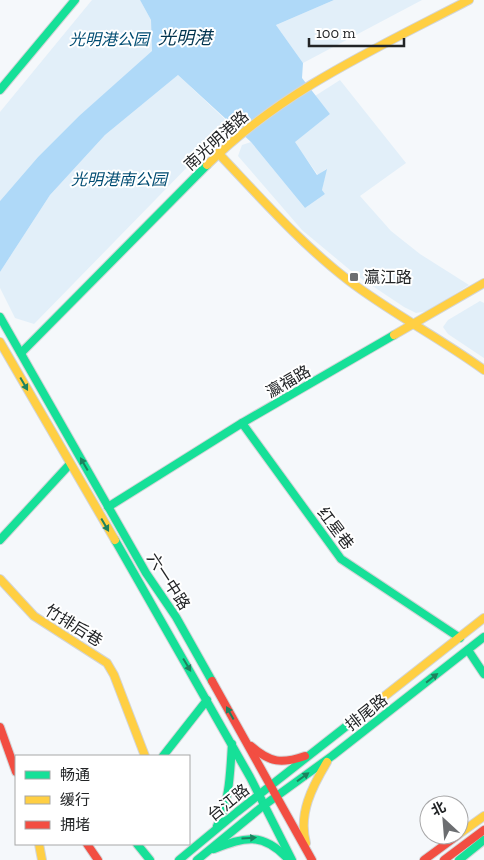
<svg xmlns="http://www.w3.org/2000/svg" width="484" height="860" font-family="'Zilla Slab','Noto Sans SC',serif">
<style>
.green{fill:#e2eff9}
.water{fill:#afd9f8}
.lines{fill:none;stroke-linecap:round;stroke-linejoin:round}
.fast-casing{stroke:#d3d5d7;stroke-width:10}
.slow-casing{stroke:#d3d5d7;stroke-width:10}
.jam-casing{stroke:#d3d5d7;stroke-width:10}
.fast{stroke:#16e098;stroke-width:8}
.slow{stroke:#ffcf43;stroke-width:8}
.jam{stroke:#f24e42;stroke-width:8}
.oneway{fill:#1c825f}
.poi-dot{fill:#6c6e71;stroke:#fff;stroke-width:2}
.labels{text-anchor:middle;stroke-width:4;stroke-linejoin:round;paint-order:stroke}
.park-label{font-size:16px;font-style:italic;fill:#004c72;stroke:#fff}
.street-label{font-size:16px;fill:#222426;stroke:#fff}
.poi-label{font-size:16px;fill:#222426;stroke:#fff;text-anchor:start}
.water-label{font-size:18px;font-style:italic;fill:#01334e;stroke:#fff}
</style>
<rect width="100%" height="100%" fill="#f5f8fb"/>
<!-- green -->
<g class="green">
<path d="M92,0h48l11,20 2,31 -74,65 -41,41 -38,44v-89z"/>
<path d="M334,0h88l-119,63 -27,-38z"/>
<path d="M178,75l54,51 -35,31 -163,167 -19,-6 -15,-30v-16l50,-77 55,-60z"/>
<path d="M340,80l66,83 -46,33 31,35 29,23 49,31 -41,26 -12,2 -12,-6 -48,-32 -54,-45 -64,-74 4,-11 9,-3 54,66 20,-14 -3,-4 4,-21 -8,6 -24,-33 36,-28 -15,-18z"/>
<path d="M480,301l4,2v55l-36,-24 -5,-7 5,-7z"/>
</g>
<!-- water -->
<path class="water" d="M140,0h194l-58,25 27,38 -1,15 28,36 -35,28 22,33 10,-6 -5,21 3,4 -20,14 -54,-66 -73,-67 -73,60 -55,60 -50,77v-71l38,-44 41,-41 73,-65 -1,-31z"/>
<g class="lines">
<defs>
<g id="fast">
<path d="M0,90l75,-90"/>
<path d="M0,317l146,256 30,44 36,64"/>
<path d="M21,353l186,-188"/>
<path d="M242,423l99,136 119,79"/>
<path d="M108,507l134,-84 152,-88"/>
<path d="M0,540l70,-76"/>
<path d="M115,540l135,237 42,83"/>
<path d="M468,650l16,24"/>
<path d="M163,756l44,-56"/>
<path d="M217,826c13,-26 13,-53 15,-82"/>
<path d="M137,844l13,16"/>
<path d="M214,849c31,-12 48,-17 73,9"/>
<path d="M179,860l58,-48 130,-102"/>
<path d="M197,860l66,-54 69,-50 152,-119"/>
<path d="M459,860l25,-20"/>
</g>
<g id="slow">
<path d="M218,153c42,44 82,90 130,127 43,33 92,58 136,90"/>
<path d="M207,165c74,-74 170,-117 262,-165"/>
<path d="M394,335l90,-52"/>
<path d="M0,342l115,198"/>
<path d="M0,579l34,37 73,47 7,12 31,81"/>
<path d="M367,710l117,-92"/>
<path d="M459,834l25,-18"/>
<path d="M306,843c-8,-29 6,-56 21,-81"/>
<path d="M39,844l3,16"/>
</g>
<g id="jam">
<path d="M212,681l100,179"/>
<path d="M0,727l16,45"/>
<path d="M251,746c19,17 31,18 54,10"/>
<path d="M87,844l11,16"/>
<path d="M424,860l34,-25"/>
<path d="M444,860l40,-30"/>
</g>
</defs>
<!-- fast casing -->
<use href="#fast" class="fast-casing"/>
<!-- slow casing -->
<use href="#slow" class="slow-casing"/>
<!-- jam casing -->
<use href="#jam" class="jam-casing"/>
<!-- fast -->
<use href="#fast" class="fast"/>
<!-- slow -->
<use href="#slow" class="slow"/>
<!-- jam -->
<use href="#jam" class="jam"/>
</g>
<!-- one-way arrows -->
<defs><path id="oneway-solid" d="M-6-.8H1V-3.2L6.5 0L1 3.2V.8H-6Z" transform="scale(1.25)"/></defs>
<g class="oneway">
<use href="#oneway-solid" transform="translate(24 384) rotate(60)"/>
<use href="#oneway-solid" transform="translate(84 464) rotate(-120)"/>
<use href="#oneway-solid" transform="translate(105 525) rotate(60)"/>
<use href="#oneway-solid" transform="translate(187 665) rotate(59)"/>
<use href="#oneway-solid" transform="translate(432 678) rotate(-38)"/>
<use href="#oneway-solid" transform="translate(230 713) rotate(-119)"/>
<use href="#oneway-solid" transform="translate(303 777) rotate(-36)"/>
<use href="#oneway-solid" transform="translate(249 838) rotate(-3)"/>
</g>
<!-- markers -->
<rect class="poi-dot" x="349" y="272" width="10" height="10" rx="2.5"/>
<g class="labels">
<!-- park labels -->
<g class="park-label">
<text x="109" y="45">光明港公园</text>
<text x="119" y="185">光明港南公园</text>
</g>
<!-- street labels -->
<g class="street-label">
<text transform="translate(216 140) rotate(-42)" y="6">南光明港路</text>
<text transform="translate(288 381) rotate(-30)" y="6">瀛福路</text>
<text transform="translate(336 528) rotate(53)" y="6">红星巷</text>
<text transform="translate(169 581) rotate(57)" y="6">六一中路</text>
<text transform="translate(74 625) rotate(32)" y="6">竹排后巷</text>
<text transform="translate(366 712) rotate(-38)" y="6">排尾路</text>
<text transform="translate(228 802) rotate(-39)" y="6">台江路</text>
</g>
<!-- poi labels -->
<g class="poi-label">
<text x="364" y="283">瀛江路</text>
</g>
<!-- water labels -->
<g class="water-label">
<text x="185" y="44">光明港</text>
</g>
</g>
<!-- legend -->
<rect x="15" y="755" width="175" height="90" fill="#ffffff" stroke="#a7a7a8"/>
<rect x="25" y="771" width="25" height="8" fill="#16e098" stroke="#a7a7a8"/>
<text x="60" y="780" font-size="15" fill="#222426">畅通</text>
<rect x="25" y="796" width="25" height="8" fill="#ffcf43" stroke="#a7a7a8"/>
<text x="60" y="805" font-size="15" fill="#222426">缓行</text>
<rect x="25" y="821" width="25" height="8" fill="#f24e42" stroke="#a7a7a8"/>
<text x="60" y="830" font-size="15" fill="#222426">拥堵</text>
<!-- north arrow -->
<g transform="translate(444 820) rotate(334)"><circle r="24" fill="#ffffff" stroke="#a7a7a8"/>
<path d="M0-4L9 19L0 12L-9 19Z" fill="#6c6e71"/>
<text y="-8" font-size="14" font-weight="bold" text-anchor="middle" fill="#222426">北</text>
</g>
<!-- scale -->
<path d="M309 38v8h95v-8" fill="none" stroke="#222426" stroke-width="2.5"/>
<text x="316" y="38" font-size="15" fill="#222426" stroke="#ffffff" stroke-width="4" paint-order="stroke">100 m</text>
</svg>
